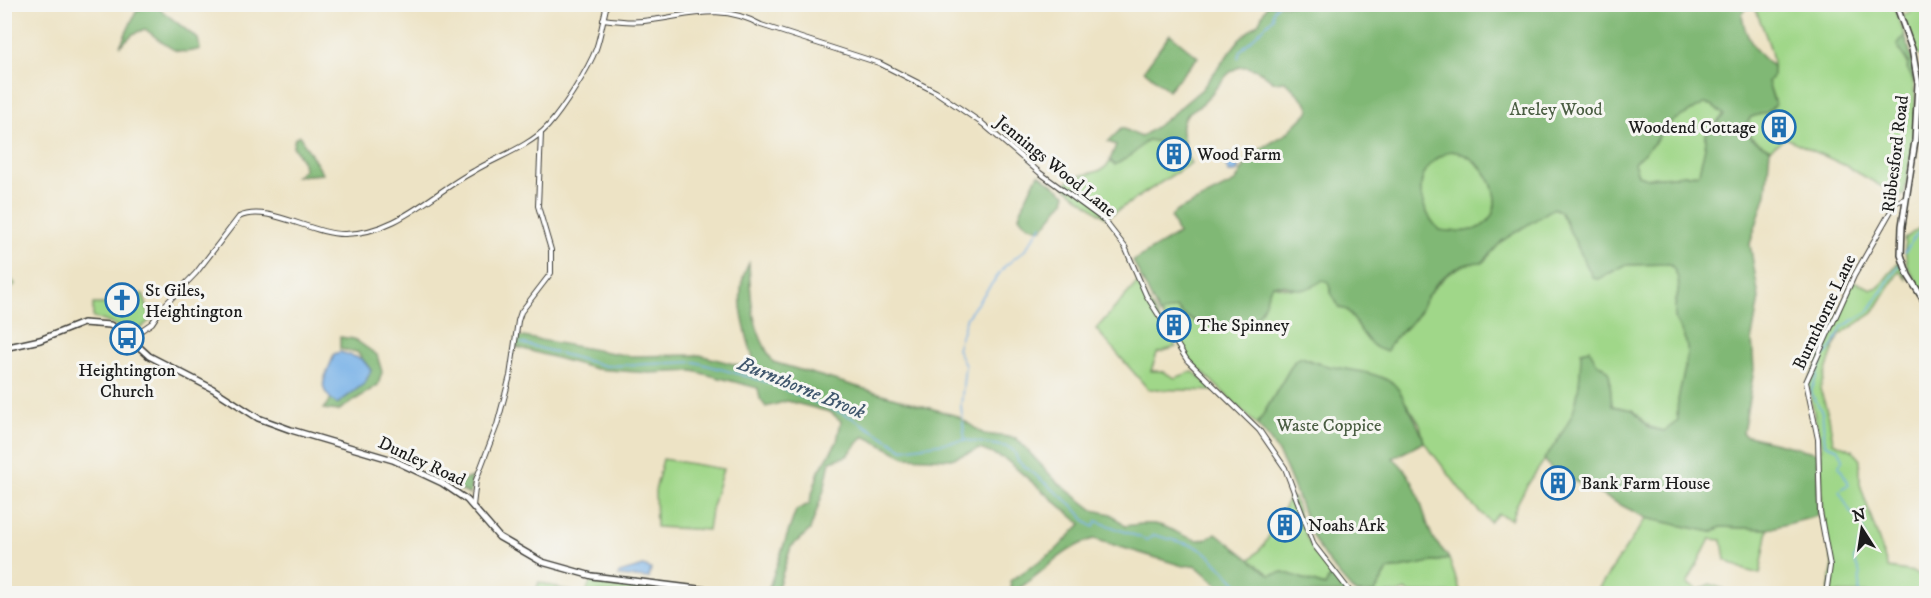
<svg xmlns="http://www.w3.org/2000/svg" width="1931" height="598" font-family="'IM FELL DW Pica',serif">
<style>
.green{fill:#a0d789;stroke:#5e7a52;stroke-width:1.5}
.forest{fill:#80b875;stroke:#4e6a48;stroke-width:1.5;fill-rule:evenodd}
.water{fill:#76b0e7;stroke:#496682;stroke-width:1.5}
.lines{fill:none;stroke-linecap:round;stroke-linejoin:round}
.stream{stroke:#76b0e7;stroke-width:1.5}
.minor-casing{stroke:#3b3a35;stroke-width:6}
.tertiary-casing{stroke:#3b3a35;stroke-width:8}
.secondary-casing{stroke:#3b3a35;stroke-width:8}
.minor{stroke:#fff;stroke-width:4}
.tertiary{stroke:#fff;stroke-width:5}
.secondary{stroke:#fff;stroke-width:5}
.labels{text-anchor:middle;stroke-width:6;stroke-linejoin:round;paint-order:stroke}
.park-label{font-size:18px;fill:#4a5d42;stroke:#f6f6f2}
.poi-label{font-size:18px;fill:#1c1c1c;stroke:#f6f6f2;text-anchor:start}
.street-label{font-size:18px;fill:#1c1c1c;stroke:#f6f6f2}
.water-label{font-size:20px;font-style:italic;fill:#40576d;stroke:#f6f6f2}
</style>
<rect width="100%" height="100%" fill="#f6f6f2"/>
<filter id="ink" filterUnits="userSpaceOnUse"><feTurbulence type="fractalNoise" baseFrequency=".0167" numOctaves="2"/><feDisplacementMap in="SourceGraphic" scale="12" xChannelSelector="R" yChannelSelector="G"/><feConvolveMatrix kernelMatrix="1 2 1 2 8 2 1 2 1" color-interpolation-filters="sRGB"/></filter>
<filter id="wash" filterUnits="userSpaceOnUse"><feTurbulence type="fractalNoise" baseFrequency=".008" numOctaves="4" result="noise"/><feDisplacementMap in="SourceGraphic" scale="24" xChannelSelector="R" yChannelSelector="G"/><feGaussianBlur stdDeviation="1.35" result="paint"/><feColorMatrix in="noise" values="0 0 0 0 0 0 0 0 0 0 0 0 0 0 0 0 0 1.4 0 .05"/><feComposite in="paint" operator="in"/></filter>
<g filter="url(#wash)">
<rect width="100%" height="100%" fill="#ede3c5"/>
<!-- green -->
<g class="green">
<path d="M1754,5h139l12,30 -7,15c31,28 12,107 6,145l-6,1 -50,-29 -62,-29 -16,11 -19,-11 -7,-11 7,-10 17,-5 6,-12 -6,-18c15,-18 -8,-58 -14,-77z"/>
<path d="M1898,5h8l1,2 -7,1 4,7 7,-3 -2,-5 2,-2h15v39l-6,12 -4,-3z"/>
<path d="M1704,104l8,1 12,10 -18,19c1,15 -5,25 -7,40l-52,4 -9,-3 -4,-12 20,-20 13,-19z"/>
<path d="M1147,140c12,0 20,8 33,6l11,17 -85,55 -42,-32c12,-17 34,-7 46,-24l6,2z"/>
<path d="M1451,151c42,5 66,73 16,80 -9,2 -19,0 -28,-1 -25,-29 -27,-63 12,-79z"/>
<path d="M1554,208l6,3 33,67 6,1 26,-14 45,-1c18,20 2,34 5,53 2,10 11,19 12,30 1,26 -13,48 -9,74l-14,10 -14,-4 -17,-17 -21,-4 -3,-35 -12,-8 -8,-14 -8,2c0,21 1,44 -8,64 -17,36 -49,65 -62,104l-13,-5 -8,8 -20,-20 -46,-60 -4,-18 -28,-42 -37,-11 -36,-5 -17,-9 -7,3 -38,65 -67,-65 -30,-47 17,-5c10,18 48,23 66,19l29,-42 19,4 32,-9 5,1 4,14 8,13 7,1 15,23 27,12 27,-26 13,-25 19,-19 20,-12h15l19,-21 46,-31z"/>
<path d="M1926,223v75l-19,-32 -3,-27z"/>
<path d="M1899,261l8,19 -8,-9 -26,42 -33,22 -7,15 -13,39 9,28 4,25 19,8 8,10v24l28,84 27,4 10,7 -6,14h-91l5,-27 -11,-53 -1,-67 -13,-62 45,-103 19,8 7,-2z"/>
<path d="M5,272l10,12 -10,13h-1z"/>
<path d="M1137,283l39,64 -19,6 -6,18h10l14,7 18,-7 21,20 -66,-2 -52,-60z"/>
<path d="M143,294l8,25 -13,12c-16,1 -29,-11 -45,-13v-14h14l10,-7z"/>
<path d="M663,459l60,10 -12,41 -3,20 -52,-3 -1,-36z"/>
<path d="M1289,498h5l12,38 9,17 16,20 -6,13 -42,-14 -13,3 -20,-15 14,-15z"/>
<path d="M1646,518l65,14 10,-5 47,2 -8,45 -15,-4 -20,-10 -3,-20 -12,-1 -23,45 12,6 11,-6 23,9 -138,1z"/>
<path d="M1449,559l12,34h-52l-3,-3 -8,3 -24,1 14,-24z"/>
<path d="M591,579l92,14h8h-105z"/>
<path d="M539,582l36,11h-40z"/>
</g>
<!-- forest -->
<g class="forest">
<path d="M153,4l45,35 2,10c-26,9 -34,-5 -55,-20l-12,5 -13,12 16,-34 8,-7z"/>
<path d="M1267,5h484l-9,8c1,20 14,42 31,53v9l-5,7 7,23 -7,7 -17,5 -7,10 7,11 19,11 -4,45 -16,50 9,54 -7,39 2,33 -11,63 1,2 74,18v63l-50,13 -47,-2 -10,5 -65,-14 -95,-49 -7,-10c31,-40 36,-57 37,-108l8,-2 8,14 12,8 3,35 21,4 17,18 14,3 14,-10c-4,-26 10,-48 9,-74 -1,-11 -10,-20 -12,-30 -3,-18 13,-32 -5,-53l-45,1 -27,14 -5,-1 -33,-67 -6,-3 -52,33 -19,21c-23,0 -42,13 -54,32 -6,8 -9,18 -15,25 -9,11 -23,18 -27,32 -20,-1 -28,-27 -40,-41l-7,-2 -8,-13 -4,-13 -5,-2c-29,20 -26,2 -51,5 -5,8 -6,18 -11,26 -15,23 -39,20 -60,12 -9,-4 -19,-7 -24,-15l-18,6 -26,-53 45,-27 -7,-17 4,-5 60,-30 12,-20 10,-11 29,-17 24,-24 -3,-7 -22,-22 -11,1c-36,-31 -44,-10 -67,17 -7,9 -20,11 -24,22 -4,8 1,16 1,23 -15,7 -23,-4 -37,-4l-15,15 -17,10 -5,-5 6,-15 -8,-3 14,-14 19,9 23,-16 38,-32 37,-49 20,-18zM1704,104l8,1 12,10 -18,19c1,15 -5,25 -7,40l-52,4 -9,-3 -4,-12 20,-20 13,-19zM1451,151c42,5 66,73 16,80 -9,2 -19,0 -28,-1 -25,-29 -27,-63 12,-79z"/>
<path d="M1170,34l28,23 -30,33 -24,-20z"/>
<path d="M1905,35l7,23 2,24 -7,-14 2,-5 -12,-17z"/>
<path d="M299,135l24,39 -27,2 8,-6 -1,-8 -10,-16 2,-8z"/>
<path d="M1039,174l27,20 -2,7 -22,28c-10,-1 -18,-4 -23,-13 6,-15 11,-29 20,-42z"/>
<path d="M749,263c2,41 2,63 24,99l184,54 27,18 32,4 41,44 36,28 18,4 14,12c11,-1 23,-4 34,-1 20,5 37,25 57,8l54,42 13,-3 42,14 6,-13 16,20h-120l-32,-28 -12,1 -89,-27c-30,7 -56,39 -82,54l-2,-12 46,-31 25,-26 -76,-65 -25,-10 -29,10 -46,-2 -41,-21 -17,20 -17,5 -6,29 -14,40 -19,17 -15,46h-9l29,-83 13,-6 10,-33 18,-29 4,-21 -11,-9 -43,-11 -21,6 -6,-8 -2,-11 -65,-17 -44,2 -53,-4 -80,-22 2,-11 112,20 70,-1 56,15c-8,-34 -26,-73 -7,-107z"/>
<path d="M340,337l14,2 23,16 5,17 -4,13 -40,26 -15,-2 8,-10 6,5c10,-7 32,-22 34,-34l-14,-18 -17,-3z"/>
<path d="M1302,357c29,15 61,9 89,25 8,4 11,15 16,23 7,13 13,22 17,37l-31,16c26,21 27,50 39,78 4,9 13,14 17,23l-61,11 -14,23h-19c-16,-18 -34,-38 -44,-60 -16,-38 -23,-77 -54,-108l38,-65z"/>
<path d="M472,477l-2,18 -19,-10z"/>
</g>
<!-- water -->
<g class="water">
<path d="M1229,154l9,8v8l-4,3h-5l-7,-16z"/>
<path d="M340,352l22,7 9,11 -6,13 -28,21c-25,-18 -9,-28 -3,-50z"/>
<path d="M643,566l8,3 -2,9 -31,-2 1,-3z"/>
</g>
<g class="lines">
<!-- stream -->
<g class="stream">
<path d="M4,7l11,-3"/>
<path d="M1238,58l2,-7 33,-33v-7l5,-7"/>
<path d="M1905,252l11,-17 10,-8"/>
<path d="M521,343l85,23 89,-4 69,19 87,36 52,32 62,-9 43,7 6,4 4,10 53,43 19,21 4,2 2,-6 51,19 7,-5 41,11 13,8 32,32 23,8"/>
<path d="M965,440l-4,-34 4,-41 -8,-16 10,-32 38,-51 20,-16 17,-25"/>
<path d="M1859,594l1,-20 -6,-14 5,-17 6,-6 -4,-14 -11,-12 -11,-20 10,-7 -10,-18 4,-8 -5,-9 -13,-5 -3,-32 -11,-20 12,-35 11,-12 8,-18 26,-15 31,-47"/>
</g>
</g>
</g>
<g filter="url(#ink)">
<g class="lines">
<defs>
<g id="minor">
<path d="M603,19c16,2 32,4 48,1 41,-5 70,-17 110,5l118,38 57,29 47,32 57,49 64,47 21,27 21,48 41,65 72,70 26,38 29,77 38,49"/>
<path d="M130,338l22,-15 10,-15 34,-35 43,-56c29,-14 73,18 106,17 52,-1 86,-40 129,-63 23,-14 55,-24 74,-45 15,-17 40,-56 48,-77 5,-14 7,-30 11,-45"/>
<path d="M473,506l3,-26 21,-55 13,-49 8,-55 3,-9 30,-39v-23l-13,-44 3,-73"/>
<path d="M1826,594l4,-28 -10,-54 -2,-73 -12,-57 48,-106 42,-74 9,-3"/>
</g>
<path id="tertiary" d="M4,348l36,-8 43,-17 27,2 14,8 25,23 64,33 45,29 33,12 102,30 49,23 25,17 32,37 43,25 50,14 147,18"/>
<path id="secondary" d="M1896,4l16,45 6,34 -3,58 -13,85 -1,29 7,20 18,29"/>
</defs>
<!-- minor casing -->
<use href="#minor" class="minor-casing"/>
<!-- tertiary casing -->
<use href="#tertiary" class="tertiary-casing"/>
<!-- secondary casing -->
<use href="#secondary" class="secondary-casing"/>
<!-- minor -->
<use href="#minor" class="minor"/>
<!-- tertiary -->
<use href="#tertiary" class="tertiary"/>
<!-- secondary -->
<use href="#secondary" class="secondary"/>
</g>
</g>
<!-- icons -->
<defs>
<symbol id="building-ring" viewBox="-11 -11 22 22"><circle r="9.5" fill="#f6f6f2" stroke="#1f6fb2" stroke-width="1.5"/><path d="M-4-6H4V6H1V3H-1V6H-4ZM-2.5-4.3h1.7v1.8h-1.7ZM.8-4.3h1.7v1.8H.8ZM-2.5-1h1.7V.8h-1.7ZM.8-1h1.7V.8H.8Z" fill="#1f6fb2"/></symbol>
<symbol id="church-ring" viewBox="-11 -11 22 22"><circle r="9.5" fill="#f6f6f2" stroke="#1f6fb2" stroke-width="1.5"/><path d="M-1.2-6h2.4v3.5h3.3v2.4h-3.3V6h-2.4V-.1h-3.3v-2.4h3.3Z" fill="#1f6fb2"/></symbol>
<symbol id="bus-ring" viewBox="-11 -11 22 22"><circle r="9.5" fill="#f6f6f2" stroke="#1f6fb2" stroke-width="1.5"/><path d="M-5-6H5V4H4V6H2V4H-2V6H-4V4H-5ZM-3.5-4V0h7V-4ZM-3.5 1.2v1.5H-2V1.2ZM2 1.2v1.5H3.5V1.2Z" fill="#1f6fb2"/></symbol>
</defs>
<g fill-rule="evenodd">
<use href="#building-ring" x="1760" y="108" width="38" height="38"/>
<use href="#building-ring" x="1155" y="135" width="38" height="38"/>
<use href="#church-ring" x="103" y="281" width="38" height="38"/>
<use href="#building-ring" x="1155" y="306" width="38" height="38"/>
<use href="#bus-ring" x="108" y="319" width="38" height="38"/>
<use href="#building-ring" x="1539" y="464" width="38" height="38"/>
<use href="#building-ring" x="1266" y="506" width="38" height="38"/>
</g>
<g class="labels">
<!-- park labels -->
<g class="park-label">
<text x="1556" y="115">Areley Wood</text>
<text x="1329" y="431">Waste Coppice</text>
</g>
<!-- poi labels -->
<g class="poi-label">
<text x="1756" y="133" text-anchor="end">Woodend Cottage</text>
<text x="1197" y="160">Wood Farm</text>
<text x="145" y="296">St Giles,<tspan x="145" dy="21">Heightington</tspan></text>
<text x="1197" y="331">The Spinney</text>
<text x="127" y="376" text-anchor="middle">Heightington<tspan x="127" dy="21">Church</tspan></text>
<text x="1581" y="489">Bank Farm House</text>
<text x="1308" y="531">Noahs Ark</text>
</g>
<!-- street labels -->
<g class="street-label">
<text transform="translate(1895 154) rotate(-83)" y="6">Ribbesford Road</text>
<text transform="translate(1056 166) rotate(39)" y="6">Jennings Wood Lane</text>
<text transform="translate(1824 312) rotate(-65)" y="6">Burnthorne Lane</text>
<text transform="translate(422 461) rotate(25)" y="6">Dunley Road</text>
</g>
<!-- water labels -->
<g class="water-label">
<text transform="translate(802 387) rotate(22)" y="7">Burnthorne Brook</text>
</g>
</g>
<!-- margin -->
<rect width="1931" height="598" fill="none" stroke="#f6f6f2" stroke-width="24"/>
<!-- north arrow -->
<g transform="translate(1862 529) rotate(348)" stroke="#f6f6f2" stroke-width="4.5" paint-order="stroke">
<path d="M0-4.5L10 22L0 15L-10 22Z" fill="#1c1c1c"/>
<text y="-9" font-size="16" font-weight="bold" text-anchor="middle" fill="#1c1c1c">N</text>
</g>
</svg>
